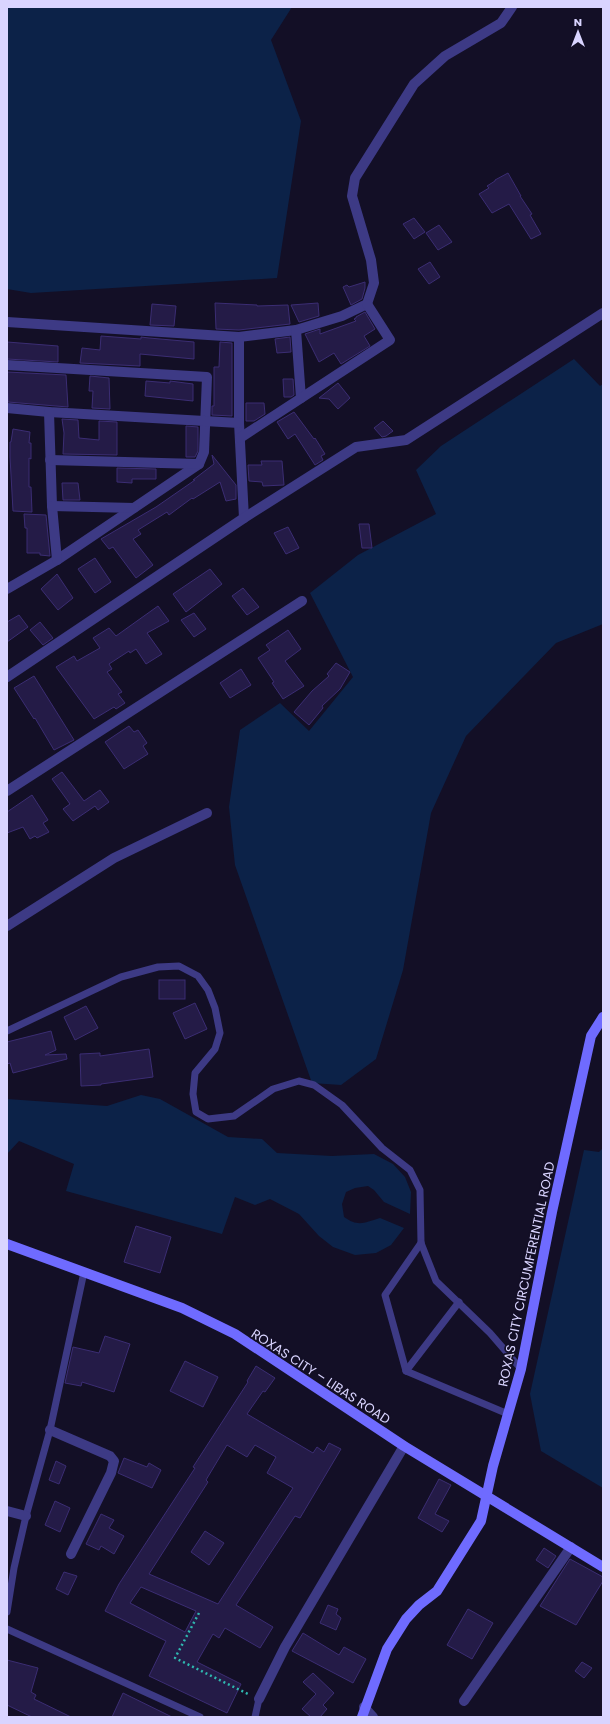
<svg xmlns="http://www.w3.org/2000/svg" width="610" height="1724" font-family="Poppins,sans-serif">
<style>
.water{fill:#0c2248}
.building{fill:#241b47;stroke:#3b2d73;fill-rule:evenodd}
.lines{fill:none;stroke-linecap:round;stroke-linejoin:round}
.path{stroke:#2fb8b0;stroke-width:2.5;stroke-dasharray:2 3;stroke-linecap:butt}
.lane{stroke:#3d3a85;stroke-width:7}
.street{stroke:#3d3a85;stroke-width:10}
.secondary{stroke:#6f6bff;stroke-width:10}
.labels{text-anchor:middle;stroke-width:3.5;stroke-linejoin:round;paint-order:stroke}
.street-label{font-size:13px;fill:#d9d4ff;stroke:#130f26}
</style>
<rect width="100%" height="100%" fill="#130f26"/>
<!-- water -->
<g class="water">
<path d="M7,7h285l-21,33 30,81 -24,157 -246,15 -24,-4z"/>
<path d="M574,359l26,27 3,-2v240l-47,19 -90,93 -35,77 -28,157 -27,89 -35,26 -29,-2 -77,-218 -6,-58 11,-77 40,-27 29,28 44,-54 -43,-84 48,-38 78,-41 -20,-44 25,-24z"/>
<path d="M141,1095l19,4 68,38 34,2 15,14 55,3 42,-2 19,10 12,13 6,15 -1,22 -26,-12 -10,-12 -6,-4 -13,2 -9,4 -4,12 2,13c14,10 20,6 36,1l24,10 -13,17 -15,8 -21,2 -22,-8 -14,-11 -20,-22 -29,-15 -15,6 -20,-8 -13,37 -156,-43 8,-27 -55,-23 -12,13v-55l100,7z"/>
<path d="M603,1148v340l-62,-37 -11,-57 54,-244 15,2z"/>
</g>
<!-- building -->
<g class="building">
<path d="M508,173l13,23h-1l12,18 -2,1 11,19 -10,5 -22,-35 -17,9 -13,-19 10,-6 -2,-2 8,-5v-1z"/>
<path d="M414,218l11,14 -11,7 -11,-15z"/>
<path d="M439,225l13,17 -14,8 -12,-17z"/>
<path d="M430,262l10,15 -11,7 -11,-15z"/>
<path d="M365,282v6l-3,11 -11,6 -8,-18 4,-2 2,2z"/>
<path d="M215,303l42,2v1l31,-1 2,19 -51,6 -23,-1z"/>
<path d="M318,303l1,13 -20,6 -8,-17z"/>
<path d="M152,304l24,2 -2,20 -24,-1z"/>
<path d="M365,312l10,17 -11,7 6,10 -29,18 -7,-11 -15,9 -14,-28 15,-5v5l36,-13 -2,-2 2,-1v-1z"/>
<path d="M101,336l40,3v-2l8,1 45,4v17l-54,-5v12l-60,-3 2,-15 18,2z"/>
<path d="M290,337l1,15 -14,1 -2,-14z"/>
<path d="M7,342l51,4v16l-51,-3z"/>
<path d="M220,342l12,1v73l-20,-1v-9h2v-39h5z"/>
<path d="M7,372l59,3 2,32 -60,-5z"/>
<path d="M90,376l19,2 1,31 -18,-1 1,-17h-4z"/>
<path d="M283,379h10l1,16 -3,2h-7z"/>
<path d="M146,381l24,2v-2l23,3v17l-48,-5z"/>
<path d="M338,383l12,15 -12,11 -9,-10 -10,-1z"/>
<path d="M246,403h18l1,11 -11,7h-8z"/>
<path d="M294,412l20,27 1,-1 10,16 -4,2 2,4 -8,5 -20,-31 -7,5 -11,-17z"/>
<path d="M62,419l16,1 1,18 20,2v-19l18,1v33l-54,-1 1,-21z"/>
<path d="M383,421l10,10 -7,5 -4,1 -8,-9z"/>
<path d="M186,426l12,1v24l-3,6h-9z"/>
<path d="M13,429l17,3 -1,11h2v16l-2,-1v29h2l1,25 -19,-1 -3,-54v-15h1z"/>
<path d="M212,455l24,30v14l-10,2 -6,-19 -27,17 -1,-1 -23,17 -2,-3 -29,18 3,4 -8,5 20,26 -17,13 -23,-31 -4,2 -8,-10 55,-32 39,-27h-2l21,-16z"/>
<path d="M261,461h21l2,24 -21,1 -1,-4 -13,-1 -1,-16h14z"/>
<path d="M117,468l39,1v10h-24v4l-15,-1z"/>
<path d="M62,483h16l2,17h-17z"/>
<path d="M24,514l22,1 4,41 -10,-1v-2h-13v-25h-2z"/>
<path d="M359,524h10l3,24h-10z"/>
<path d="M288,527l11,21 -13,6 -12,-21z"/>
<path d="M95,558l16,24 -16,11 -17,-24z"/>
<path d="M210,569l12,15 -36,28 -13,-18z"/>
<path d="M57,574l16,24 -15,12 -17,-21z"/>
<path d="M243,588l16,19 -12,8 -15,-19z"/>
<path d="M158,606l11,15 -22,12 15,21 -16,10 -10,-15 -6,4 -1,-2 -20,13 3,5 -5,3 15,20 -4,2 7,9 -9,6 -2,-2 -20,12 -38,-52 18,-11 3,5 23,-13 -7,-10 16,-10 7,8z"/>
<path d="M194,613l12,16 -12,8 -13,-17z"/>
<path d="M19,615l9,12 -21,15v-20z"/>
<path d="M40,622l13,16 -10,7 -13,-15z"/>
<path d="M288,630l13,19 -16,12 19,25 -21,13 -11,-16 2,-1 -16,-24 12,-8 -4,-5z"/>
<path d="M336,663l14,9 -10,17 -18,17 1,2 -14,17 -15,-13 18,-21 17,-15 -2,-2z"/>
<path d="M241,669l10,16 -21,13 -10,-15z"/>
<path d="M34,676l40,64 -20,10 -19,-32 -1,1 -20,-31z"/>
<path d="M129,726l5,6 4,-2 9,13 -4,3 5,8 -24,15 -19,-27z"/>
<path d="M62,772l22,29 16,-11 9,12 -11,8 -3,-4 -22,15 -10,-12 7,-5 -18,-25z"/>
<path d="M32,795l16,25 -5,3 6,9 -12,6 -2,-2 -5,3 -7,-12 -16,6v-21z"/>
<rect x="159" y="980" width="26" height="19"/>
<path d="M195,1003l12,26 -22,10 -12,-26z"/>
<path d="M86,1006l12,22 -23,12 -11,-23z"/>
<path d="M51,1031l5,19 -11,5 21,-1 1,5 -54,14 -3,-10 -3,1v-22z"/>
<path d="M149,1049l4,28 -52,7v1l-20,1 -1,-32 20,-1v3z"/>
<path d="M136,1226l35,11 -11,36 -36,-11z"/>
<path d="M105,1336l25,8 -16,48 -32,-10 -1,4 -16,-3 8,-36 26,6z"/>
<path d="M185,1361l33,16 -15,30 -33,-16z"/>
<path d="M256,1366l19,12 -10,14 -2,-1 -16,23 66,39 4,-6 7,5 5,-9 12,6 -41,69 -5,-2 -59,89 37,22 -13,21 -35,-20 -6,10 -6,-4 -16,28 44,22 -14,29 -78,-37 17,-35 -61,-30 14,-27 76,-116 -2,-1 55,-85 -1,-1zM227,1445l20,12 8,-12 21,12 -9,16 26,15 -75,116 -69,-30 59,-92 -2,-2zM141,1587l55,24 -11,21 -55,-29z"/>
<path d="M124,1458l23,9 2,-4 12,7 -9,18 -34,-15z"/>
<path d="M56,1461l10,5 -7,18 -10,-4z"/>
<path d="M439,1479l12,6 -16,29 14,7 -7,11 -24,-14z"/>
<path d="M55,1501l15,7 -10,24 -15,-7z"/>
<path d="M101,1514l13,6 -5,8 15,8 -10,18 -13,-8 -2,4 -13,-6z"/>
<path d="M205,1531l19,12 -15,22 -18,-13z"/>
<path d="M544,1548l12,8 -8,12 -12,-8z"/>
<path d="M570,1559l33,18v4l-27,44 -36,-19z"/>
<path d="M64,1572l13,4 -9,19 -12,-6z"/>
<path d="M328,1605l10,4 -2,5 5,4 -5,12 -16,-7z"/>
<path d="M468,1609l25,14 -21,36 -25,-14z"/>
<path d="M303,1633l36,22 5,-8 22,12 -13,24 -61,-32z"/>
<path d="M7,1660l31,8 -7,24 5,3 -2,4 37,18h-39l-25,-12z"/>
<path d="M582,1662l10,6 -8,10 -9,-7z"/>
<path d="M313,1673l21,20 -11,12 4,4 -7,8h-9l-9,-8 14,-15 -13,-12z"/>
<path d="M123,1693l49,24h-60z"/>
</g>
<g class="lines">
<!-- path -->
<path class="path" d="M199,1613l-24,45 75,37"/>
<!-- lane -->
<g class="lane">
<path d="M7,1031l114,-54 37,-10 21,-1 19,10 10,14 7,18 5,25 -5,16 -20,24 -2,21 3,18 12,7 26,-3 39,-27 26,-8 15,4 28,20 40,43 28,22 10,20 1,53 15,38 54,52 31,36"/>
<path d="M421,1243l-36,52 21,76 102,43"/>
<path d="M406,1371l53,-69"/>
<path d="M7,1612l7,-44 12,-52 24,-86 34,-158"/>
<path d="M7,1629l193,88"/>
<path d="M255,1717l4,-18"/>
</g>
<!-- street -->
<g class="street">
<path d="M7,322l232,15 57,-7 46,-14 25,-12 7,-21 -3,-23 -19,-64 3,-18 59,-94 31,-28 56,-33 11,-16"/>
<path d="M296,330l5,68"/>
<path d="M239,337v86l5,95"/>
<path d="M7,365l200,12 -3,75 -5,12 -142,96 -50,29"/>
<path d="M7,408l42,4 190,11"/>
<path d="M49,412l3,94 5,54"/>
<path d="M240,438l150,-98 -23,-36"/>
<path d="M50,460l149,4"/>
<path d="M52,506l82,2"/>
<path d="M7,677l237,-159 112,-71 50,-7 197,-127"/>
<path d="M7,791l295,-190"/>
<path d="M7,926l107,-68 93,-45"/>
<path d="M50,1430l60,26 4,5 -3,12 -40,81"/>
<path d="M7,1511l19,5"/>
<path d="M259,1699l26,-52 119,-201"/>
<path d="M464,1701l107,-154"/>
<path d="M364,1707l9,10"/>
</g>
<!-- secondary -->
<g class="secondary">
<path d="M7,1244l175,64 53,26 169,112 199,121"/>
<path d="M362,1717l25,-68 19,-30 13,-14 18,-14 44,-70 12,-55 28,-97 31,-157 39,-176 12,-19"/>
</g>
</g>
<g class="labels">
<!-- street labels -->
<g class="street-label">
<text transform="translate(526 1274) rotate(-78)" y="5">ROXAS CITY CIRCUMFERENTIAL ROAD</text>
<text transform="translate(321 1376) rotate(33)" y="5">ROXAS CITY – LIBAS ROAD</text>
</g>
</g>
<!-- border -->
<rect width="610" height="1724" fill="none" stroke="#d9d4ff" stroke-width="16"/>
<!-- north arrow -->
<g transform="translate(578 32)" stroke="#130f26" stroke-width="3" paint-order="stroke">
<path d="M0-3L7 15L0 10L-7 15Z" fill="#d9d4ff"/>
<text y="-6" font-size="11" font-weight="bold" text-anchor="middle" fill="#d9d4ff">N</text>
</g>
</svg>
